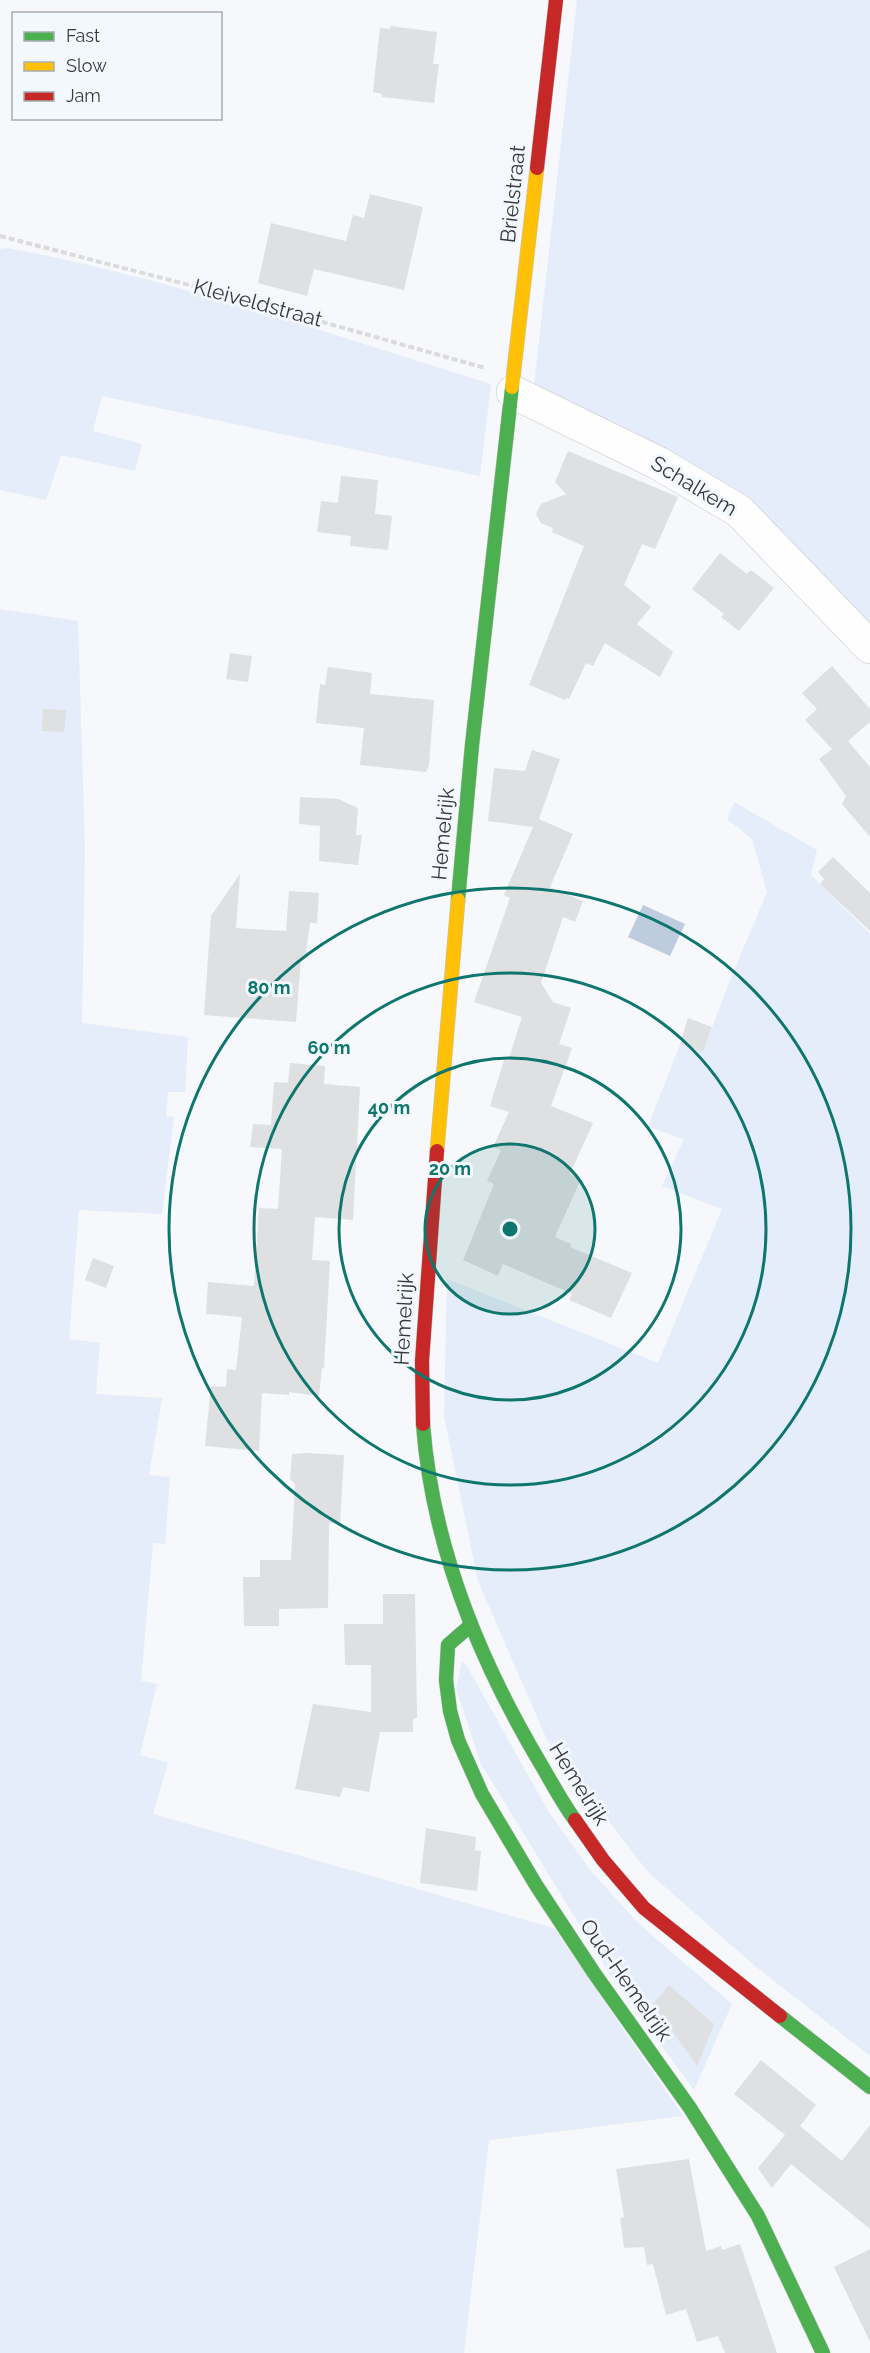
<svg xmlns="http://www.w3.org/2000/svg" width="870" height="2353" font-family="Raleway,sans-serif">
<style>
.green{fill:#e4edf9}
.water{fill:#bdccde}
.building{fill:#dee0e2}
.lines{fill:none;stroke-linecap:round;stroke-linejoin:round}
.street-casing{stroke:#c3c4c7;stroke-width:34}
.fast-casing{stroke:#c3c4c7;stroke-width:15}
.slow-casing{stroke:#c3c4c7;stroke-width:15}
.jam-casing{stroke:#c3c4c7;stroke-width:15}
.path{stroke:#dbdbdc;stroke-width:4;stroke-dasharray:6 3;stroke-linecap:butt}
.street{stroke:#fefefe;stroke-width:33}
.fast{stroke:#4caf50;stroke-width:14}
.slow{stroke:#ffc107;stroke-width:14}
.jam{stroke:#c62828;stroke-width:14}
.ring{fill:none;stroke:#0f766e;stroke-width:3}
.labels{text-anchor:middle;stroke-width:6;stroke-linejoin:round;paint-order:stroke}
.street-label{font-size:21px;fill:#38393c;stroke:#f3f8fe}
.centre{fill:#0f766e;stroke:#f3f8fe;stroke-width:3}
.ring-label{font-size:18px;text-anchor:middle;font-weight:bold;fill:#0f766e;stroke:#f3f8fe;stroke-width:6;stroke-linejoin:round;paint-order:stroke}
</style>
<rect width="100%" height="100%" fill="#f6f8fb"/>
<!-- green -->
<g class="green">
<path d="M577,0h293v632l-121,-126 -215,-120z"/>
<path d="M7,248c165,30 325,87 484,136l-11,92 -378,-80 -9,35 49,13 -7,27 -74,-16 -15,45 -46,-10v-241z"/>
<path d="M0,609l78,12 7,227 -3,175 106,14 -3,55h-17l-2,24 8,1 -12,97 -83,-4 -10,129 31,4 -4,51 66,4 -13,77 21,2 -5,67 -12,-1 -12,138 16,3 -17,71 28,8 -15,51 401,114 129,188 -194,24 -25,213h-464z"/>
<path d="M734,802l83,48 -6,25 59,59v1122l-115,-90 -108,-95 -100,-131 -69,-159 -34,-165 3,-137 211,84 64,-154 -60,-23 22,-47 -36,-12 32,-83 23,8 25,-67 39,-93 -15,-53 -25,-20z"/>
<path d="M462,1661l6,7 80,143 42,59 48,53 94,81 -38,86 -82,-112 -131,-214 -25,-76z"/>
</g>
<!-- water -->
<path class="water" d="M643,905l42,19 -15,32 -42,-19z"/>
<!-- building -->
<g class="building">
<path d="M390,26l47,6 -4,32h6l-5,39 -52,-6v-3l-9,-2 7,-64 10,1z"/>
<path d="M370,194l53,13 -19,83 -90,-21 -7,27 -49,-13 13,-60 75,18 7,-26 11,3z"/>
<path d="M568,451l110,46 -23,52 -13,-5 -18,41 27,22 -14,17 36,28 -13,25 -55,-34 -12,23 -7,-3 -17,36 -3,-1 -1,2 -36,-15 55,-139 -32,-14 1,-4 -12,-5 -5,-9 5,-10 25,-10 -11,-12z"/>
<path d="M341,476l37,4 -3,34 17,2 -4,34 -38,-4 1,-10 -34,-4 4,-31 17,2z"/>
<path d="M720,553l27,21 4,-4 23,18 -35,43 -18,-14 3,-3 -32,-25z"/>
<path d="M230,653l22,3 -4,26 -22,-3z"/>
<path d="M832,666l38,43v13l-22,19 22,26v70l-28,-33 4,-8 -27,-37 13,-10 -27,-29 12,-11 -15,-16z"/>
<path d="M328,667l44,6 -2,21 64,6 -5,65 -3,7 -66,-7 4,-37 -48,-5 4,-39 5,1z"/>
<path d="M43,709l23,1 -2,22 -22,-1z"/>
<path d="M532,750l28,9 -21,60 34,15 -23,53 33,14 -8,21 -12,-5 -22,66 12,19 18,6 -12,36 13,4 -21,58 42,17 -23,51 11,5 -26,58 16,7 -1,3 62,26 -21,45 -42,-18 3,-6 -69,-30 -5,12 -35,-16 31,-76 -7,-3 14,-31 -8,-3 16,-35 -19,-6 14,-46 4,1 14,-44 -48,-15 36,-104 -6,-3 29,-68 -45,-6 6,-53 31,3z"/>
<path d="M300,797l38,2 20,9 -2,27h6l-4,30 -39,-4 1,-35 -21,-2z"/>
<path d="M833,857l37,36v38l-50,-47 4,-5 -6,-7z"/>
<path d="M240,874l-4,54 50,3 3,-40 30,2 -2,30h-7l-5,36h-4l-5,63 -92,-7 7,-99z"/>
<path d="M688,1018l24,9 -9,25 -23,-8z"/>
<path d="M290,1063l35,3 -1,18 36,3 -7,133 -38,-3 -3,43 18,1 -6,107h-2l-3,28 -30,-4v3l-27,-2 -3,58 -54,-5 6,-60 15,1 1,-18 9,1 6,-53 -36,-3 2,-32 46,4 5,-78 19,1 4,-60 -32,-2 3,-23 18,1 3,-43 14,1z"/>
<path d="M93,1258l21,8 -8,22 -21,-8z"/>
<path d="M305,1453l39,2 -4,69 -11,-1 -1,85 -49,1v17h-35l-1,-49h17v-17h31l4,-76 -5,-5 2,-25z"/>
<path d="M383,1594h32l2,124 -4,1v13h-33l-11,60 -26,-5 -3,10 -45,-8 18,-85 58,8v-47h-26l-1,-41h39z"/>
<path d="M426,1828l50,9 -1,13 6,1 -4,40 -57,-8z"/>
<path d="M669,1985l45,39 -17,42 -44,-62z"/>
<path d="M761,2060l55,45 -16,21 42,35 28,-36v104l-79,-65 -19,24 -14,-20 27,-33 -51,-41z"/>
<path d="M689,2159l17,92 15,-5 1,4 18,-6 37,109h-52l-7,-17 -21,6 -11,-33 -20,6 -13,-51 -6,1 -3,-18 -20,1 -4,-30 4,-1 -8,-48z"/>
<path d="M870,2249v93l-36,-75z"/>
</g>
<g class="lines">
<defs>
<path id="street" d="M513,392l145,71 81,48 131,136"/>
<g id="fast">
<path d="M458,900l14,-155 40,-358"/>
<path d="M423,1424c9,121 55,234 116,337 12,20 22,40 36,59"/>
<path d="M471,1625l-23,20 -2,35 4,31 8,29 24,54 54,91 58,88 96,135 68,108 65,137"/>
<path d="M780,2016l90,71"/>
</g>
<g id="slow">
<path d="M512,387l25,-219"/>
<path d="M437,1151l21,-251"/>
</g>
<g id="jam">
<path d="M537,168l19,-168"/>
<path d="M423,1424l-1,-63 15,-210"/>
<path d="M575,1820l28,40 41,48 136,108"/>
</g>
</defs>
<!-- street casing -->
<use href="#street" class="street-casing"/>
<!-- fast casing -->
<use href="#fast" class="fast-casing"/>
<!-- slow casing -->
<use href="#slow" class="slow-casing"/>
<!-- jam casing -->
<use href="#jam" class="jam-casing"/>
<!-- path -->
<path class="path" d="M0,236l220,57 265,75"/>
<!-- street -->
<use href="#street" class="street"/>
<!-- fast -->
<use href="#fast" class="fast"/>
<!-- slow -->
<use href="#slow" class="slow"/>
<!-- jam -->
<use href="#jam" class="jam"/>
</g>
<!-- distance rings -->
<circle cx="510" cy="1229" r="85" fill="#0f766e" fill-opacity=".12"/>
<g class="ring">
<circle cx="510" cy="1229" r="85"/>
<circle cx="510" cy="1229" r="171"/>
<circle cx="510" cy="1229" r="256"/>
<circle cx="510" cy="1229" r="341"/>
</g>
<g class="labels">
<!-- street labels -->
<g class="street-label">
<text transform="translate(513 194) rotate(-84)" y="7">Brielstraat</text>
<text transform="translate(258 303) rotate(15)" y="7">Kleiveldstraat</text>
<text transform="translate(694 486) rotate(31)" y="7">Schalkem</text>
<text transform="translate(443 834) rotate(-85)" y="7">Hemelrijk</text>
<text transform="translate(404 1319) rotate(-87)" y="7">Hemelrijk</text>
<text transform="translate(579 1784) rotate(58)" y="7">Hemelrijk</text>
<text transform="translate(626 1980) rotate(55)" y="7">Oud-Hemelrijk</text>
</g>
</g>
<circle cx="510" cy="1229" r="9" class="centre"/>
<g class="ring-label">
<text x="269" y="994">80 m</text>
<text x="329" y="1054">60 m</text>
<text x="389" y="1114">40 m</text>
<text x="450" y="1175">20 m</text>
</g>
<!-- legend -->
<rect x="12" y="12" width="210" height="108" fill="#f3f8fe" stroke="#a8acb0" stroke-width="1.5"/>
<rect x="24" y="32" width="30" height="9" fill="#4caf50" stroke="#a8acb0" stroke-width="1.5"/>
<text x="66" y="42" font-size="18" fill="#38393c">Fast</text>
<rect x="24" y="62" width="30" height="9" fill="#ffc107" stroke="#a8acb0" stroke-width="1.5"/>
<text x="66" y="72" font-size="18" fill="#38393c">Slow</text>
<rect x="24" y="92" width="30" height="9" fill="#c62828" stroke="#a8acb0" stroke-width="1.5"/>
<text x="66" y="102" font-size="18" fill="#38393c">Jam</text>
</svg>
